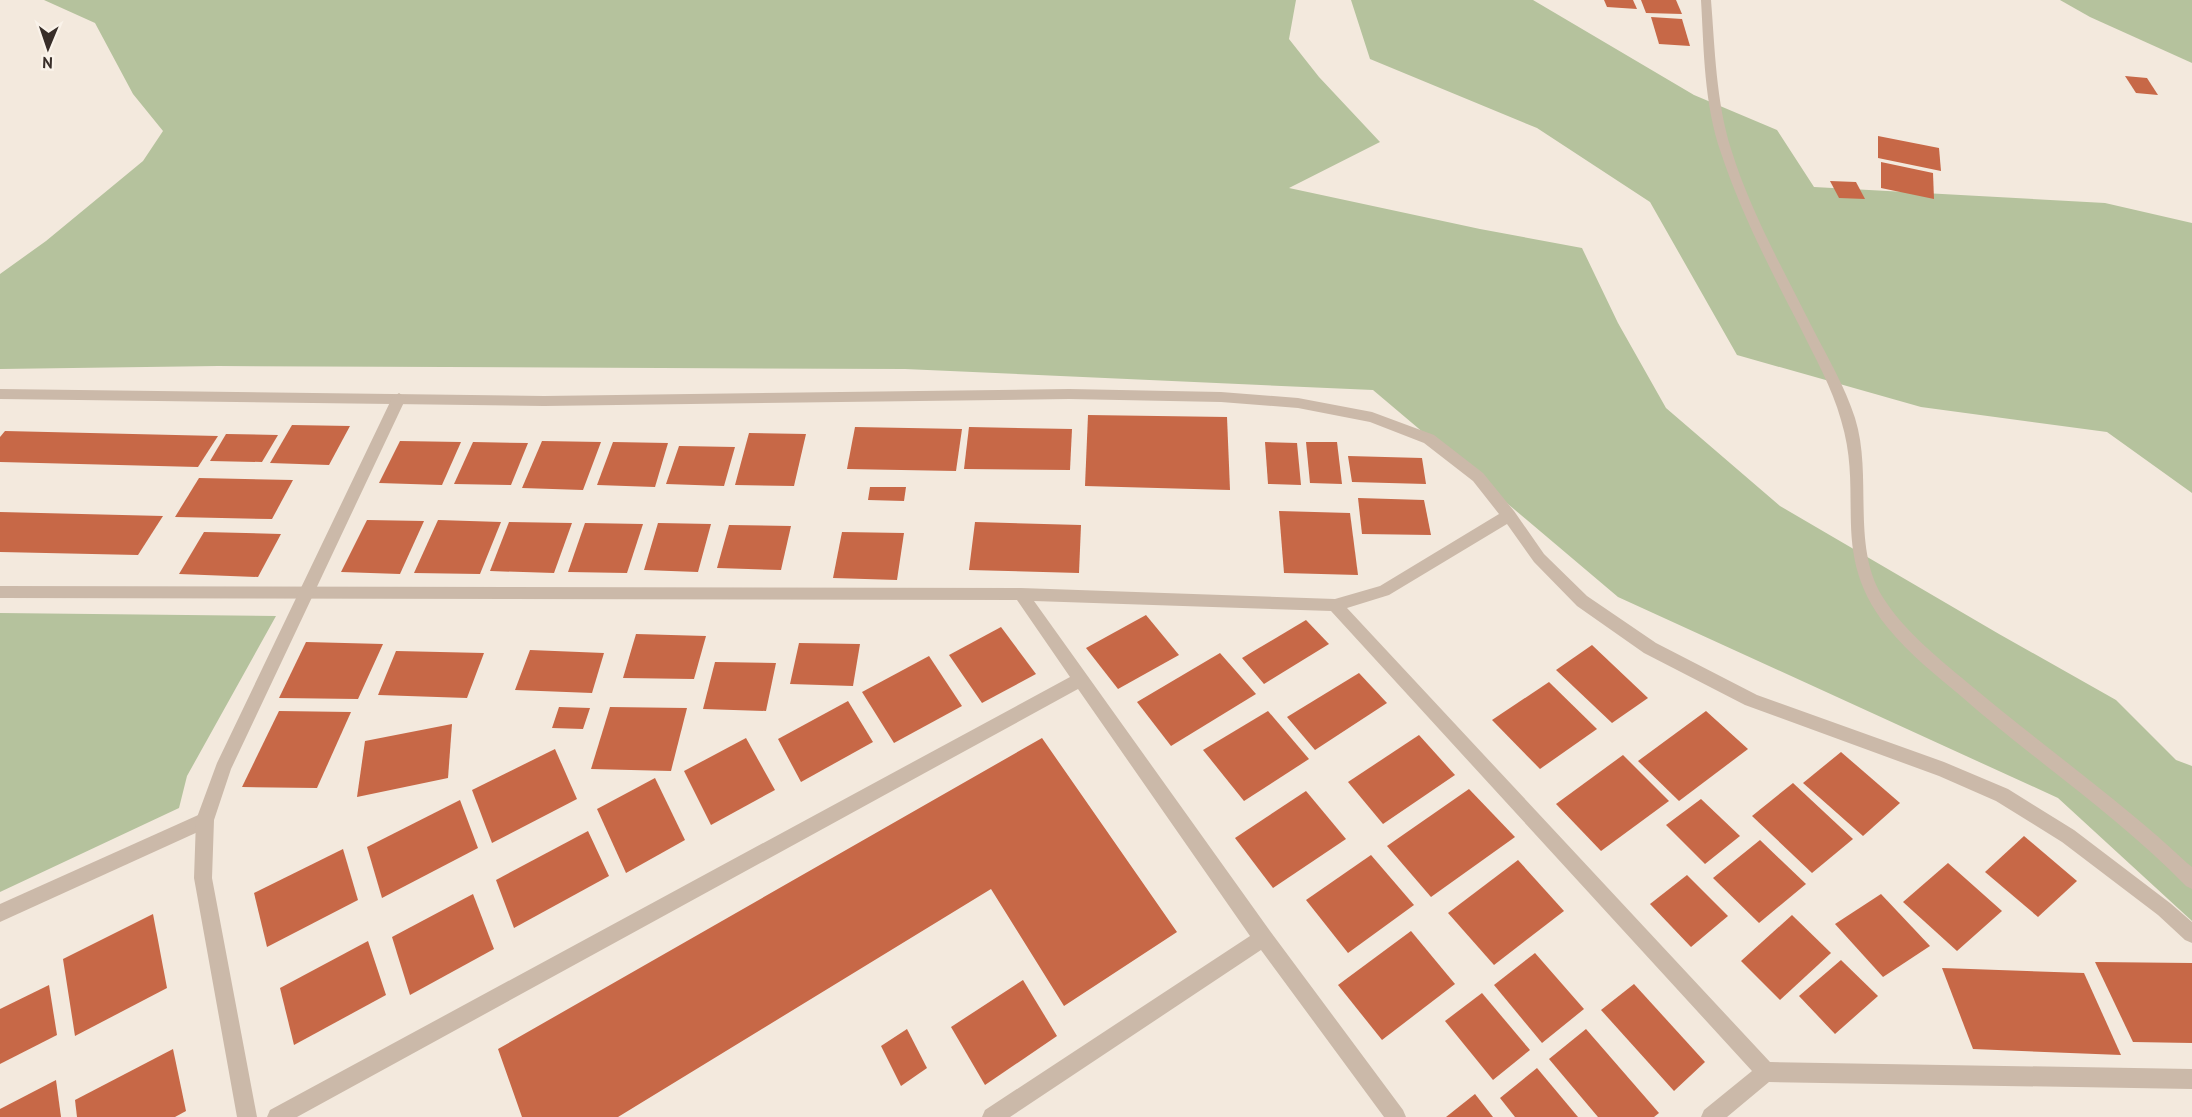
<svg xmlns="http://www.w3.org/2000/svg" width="2192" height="1117" font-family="'PT Sans',sans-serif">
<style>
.green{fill:#b5c29d}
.building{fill:#c76847}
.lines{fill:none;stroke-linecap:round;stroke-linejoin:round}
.minor{fill:#cbb9a9;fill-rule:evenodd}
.tertiary{fill:#cbb9a9;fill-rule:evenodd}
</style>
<rect width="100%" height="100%" fill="#f3e9dd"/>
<!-- green -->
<g class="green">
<path d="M44,0h1252l-7,39 30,38 61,65 -91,46 191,41 102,19 36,75 48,85 114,98 219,128 117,66 60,60 16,6v155l-134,-123 -440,-201 -245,-207 -468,-21 -687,-3 -218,3v-95l46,-33 97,-80 20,-30 -30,-37 -38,-71z"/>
<path d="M1351,0h182l161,95 83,35 37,57 291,16 87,20v270l-85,-61 -186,-25 -184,-52 -87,-153 -113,-74 -167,-69z"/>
<path d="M2060,0h132v63l-102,-46z"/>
<path d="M0,613l276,3 -89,160 -8,32 -179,84z"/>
</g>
<!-- building -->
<g class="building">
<path d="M1604,0h29l4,9 -30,-2z"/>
<path d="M1641,0h35l6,14 -36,-1z"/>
<path d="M1651,17l31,2 8,27 -31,-2z"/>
<path d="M2125,76l22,2 11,17 -22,-2z"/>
<path d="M1878,136l61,12 2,23 -63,-13z"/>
<path d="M1881,162l52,11 1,26 -53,-11z"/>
<path d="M1830,181l26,1 9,17 -26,-1z"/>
<path d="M1088,415l139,2 3,73 -145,-4z"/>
<path d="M292,425l58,1 -21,39 -59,-2z"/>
<path d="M855,427l107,2 -6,42 -109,-2z"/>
<path d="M969,427l103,2 -2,41 -106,-1z"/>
<path d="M5,431l213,5 -20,31 -198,-5v-25z"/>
<path d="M749,433l57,1 -12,52 -59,-1z"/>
<path d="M226,434l52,1 -16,27 -52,-1z"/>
<path d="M400,441l61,1 -19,43 -63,-2z"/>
<path d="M542,441l59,1 -18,48 -61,-2z"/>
<path d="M473,442l55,1 -17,42 -57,-1z"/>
<path d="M613,442l55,1 -13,44 -58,-2z"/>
<path d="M1265,442l32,1 4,42 -33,-1z"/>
<path d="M1306,442h31l5,42 -32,-1z"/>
<path d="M679,446l56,1 -11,39 -58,-2z"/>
<path d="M1348,456l74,2 4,26 -74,-2z"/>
<path d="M199,478l94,2 -21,39 -97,-2z"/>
<path d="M870,487h36l-2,14 -36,-1z"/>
<path d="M1358,498l66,2 7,35 -69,-1z"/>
<path d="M1279,511l71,2 8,62 -74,-2z"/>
<path d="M0,512l163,4 -25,39 -138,-3z"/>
<path d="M367,520l57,1 -24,53 -59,-2z"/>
<path d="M438,520l63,2 -21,52 -66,-1z"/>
<path d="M509,522l63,1 -18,50 -64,-2z"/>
<path d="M975,522l106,3 -2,48 -110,-3z"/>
<path d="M585,523l58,1 -16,49 -59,-1z"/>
<path d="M658,523l53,1 -13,48 -54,-2z"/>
<path d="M729,525l62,1 -10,44 -64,-2z"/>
<path d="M204,532l77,2 -23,43 -79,-3z"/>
<path d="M842,532l62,1 -7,47 -64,-2z"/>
<path d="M1146,615l33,40 -61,34 -32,-41z"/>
<path d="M1306,620l23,24 -65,40 -22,-26z"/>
<path d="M1001,627l35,47 -54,29 -33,-48z"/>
<path d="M636,634l70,2 -12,43 -71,-1z"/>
<path d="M306,642l77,2 -25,55 -79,-1z"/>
<path d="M799,643l61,1 -7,42 -63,-2z"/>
<path d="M1592,645l56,53 -36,25 -56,-53z"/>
<path d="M530,650l74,3 -12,40 -77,-3z"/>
<path d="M396,651l88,2 -17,45 -89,-3z"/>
<path d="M1220,653l36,41 -85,52 -34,-44z"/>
<path d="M929,656l33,50 -68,37 -32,-51z"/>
<path d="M715,662l61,1 -10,48 -63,-2z"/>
<path d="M1359,673l28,30 -72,47 -28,-33z"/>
<path d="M1549,682l48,47 -57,40 -48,-49z"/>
<path d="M848,701l25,41 -72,40 -23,-43z"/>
<path d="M559,707l31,1 -7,21 -31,-1z"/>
<path d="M610,707l77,1 -16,63 -80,-2z"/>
<path d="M279,711l72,1 -34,76 -75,-1z"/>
<path d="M1268,711l41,48 -65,42 -41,-51z"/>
<path d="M1706,711l42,38 -69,52 -41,-40z"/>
<path d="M452,724l-4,54 -91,19 8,-56z"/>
<path d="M1419,735l36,40 -72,49 -35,-42z"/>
<path d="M746,738l29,52 -64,35 -27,-54z"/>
<path d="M1042,738l135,194 -113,74 -73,-117 -373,228h-96l-24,-68z"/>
<path d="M555,749l22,50 -85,44 -20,-53z"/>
<path d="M1841,752l59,51 -37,33 -60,-53z"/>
<path d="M1623,755l46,46 -68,50 -45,-47z"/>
<path d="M655,778l30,62 -59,33 -29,-64z"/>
<path d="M1793,783l60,56 -41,34 -60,-57z"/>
<path d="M1469,789l46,48 -84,60 -44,-51z"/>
<path d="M1306,791l40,48 -73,49 -38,-50z"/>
<path d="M1701,799l39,37 -35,28 -39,-39z"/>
<path d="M460,800l18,48 -96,50 -15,-51z"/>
<path d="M588,831l21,45 -95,52 -18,-48z"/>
<path d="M2024,836l53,45 -39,36 -53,-45z"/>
<path d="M1760,840l46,44 -47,39 -46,-45z"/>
<path d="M343,849l15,51 -91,47 -13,-54z"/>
<path d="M1371,855l43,50 -66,48 -42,-53z"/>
<path d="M1518,860l46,51 -70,54 -46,-52z"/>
<path d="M1948,863l54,48 -45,40 -54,-49z"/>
<path d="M1687,875l41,41 -37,31 -41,-43z"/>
<path d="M473,894l21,55 -84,46 -18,-58z"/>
<path d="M1881,894l49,52 -47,31 -48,-53z"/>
<path d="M153,914l14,74 -92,48 -12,-77z"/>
<path d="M1792,915l39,38 -51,47 -39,-39z"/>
<path d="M1411,931l44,53 -73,56 -44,-55z"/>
<path d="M368,941l18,54 -92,50 -14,-57z"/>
<path d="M1535,953l49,56 -42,34 -48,-58z"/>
<path d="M1841,960l37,36 -43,38 -36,-38z"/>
<path d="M2095,962l97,1v80l-59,-1z"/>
<path d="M1942,968l142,5 37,82 -148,-6z"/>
<path d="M1023,980l34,56 -72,49 -34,-58z"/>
<path d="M1634,984l71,78 -31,29 -73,-81z"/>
<path d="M49,985l8,50 -57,29v-55z"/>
<path d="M1482,993l48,57 -37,30 -48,-59z"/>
<path d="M907,1029l20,39 -26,18 -20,-40z"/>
<path d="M1586,1029l73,84 -5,4h-56l-49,-58z"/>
<path d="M173,1049l13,62 -11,6h-98l-2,-17z"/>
<path d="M1537,1068l41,49h-63l-15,-19z"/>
<path d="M56,1080l5,37h-61v-8z"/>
<path d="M1475,1094l18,23h-47z"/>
</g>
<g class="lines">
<!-- minor -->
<g class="minor">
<path d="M1701,0h10c4,50 5,101 20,149 19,62 53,122 82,180 15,29 32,58 42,89 18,57 -4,127 27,178 23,37 60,65 92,92 70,59 146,112 213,175l5,4v22l-6,-3c-68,-70 -151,-125 -224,-189 -25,-21 -53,-43 -74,-69 -60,-74 -23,-130 -47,-208 -9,-33 -26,-62 -41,-93 -29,-56 -59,-114 -79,-174 -17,-49 -17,-102 -20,-153z"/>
<path d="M0,389l544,7 525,-7 152,3 77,6 74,14 62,23 49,38 31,38 30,43 43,42 69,47 101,52 187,67 64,27 66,41 96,73 22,19v21l-7,-3 -27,-25 -96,-73 -66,-41 -57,-25 -194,-71 -101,-52 -67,-47 -43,-44 -27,-38 -118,71 -42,13 423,454 422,7v20l-423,-7 -42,35h-26l3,-7 48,-39 -421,-460 -297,-10 236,330 133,179 3,7h-22l-123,-167 -251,167h-28l3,-7 265,-174 -172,-247 -781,428h-30l3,-7 800,-433 -53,-77 -1017,-2v-12l1021,2 314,11 45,-13 119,-72 -26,-33 -49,-38 -54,-21 -72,-14 -77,-6 -152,-3 -525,7 -544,-7z"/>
<path d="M205,812l6,2 3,6 -3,6 -211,96v-18z"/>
</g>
<!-- tertiary -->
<path class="tertiary" d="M399,393l7,5 -175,371 -17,51 -2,58 45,239h-20l-43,-239 2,-58 21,-57 175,-365z"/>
</g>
<!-- north arrow -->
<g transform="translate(48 48) rotate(182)" stroke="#faf3ea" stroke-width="4.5" paint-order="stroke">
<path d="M0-4.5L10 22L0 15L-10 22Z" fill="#382e29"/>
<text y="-9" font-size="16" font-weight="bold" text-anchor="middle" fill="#382e29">N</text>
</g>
</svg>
